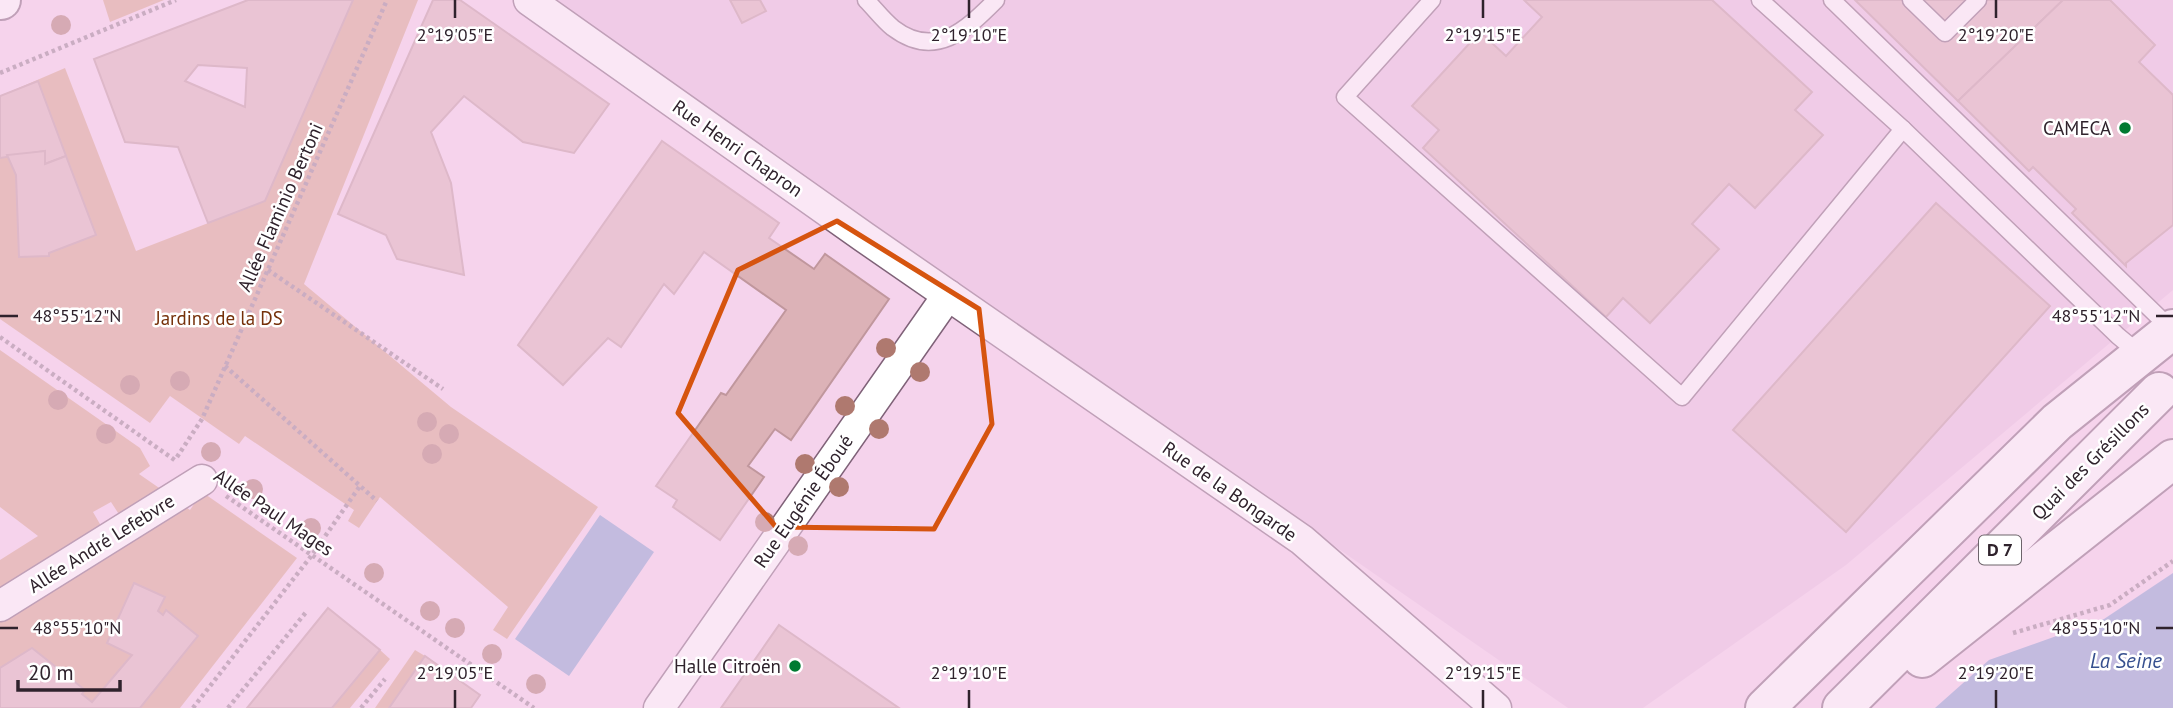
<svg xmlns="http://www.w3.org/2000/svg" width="2173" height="708" font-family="'PT Sans',sans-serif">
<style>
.built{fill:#e9c2e0}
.green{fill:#d8a38b}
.water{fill:#869dcf}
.building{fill:#dcb2b7;stroke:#c0979d;stroke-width:2;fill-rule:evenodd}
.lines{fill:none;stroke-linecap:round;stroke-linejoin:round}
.lane-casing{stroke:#7f6278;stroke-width:19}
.street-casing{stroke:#7f6278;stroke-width:33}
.secondary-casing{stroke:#7f6278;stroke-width:42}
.primary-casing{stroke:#7f6278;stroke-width:42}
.path{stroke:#967e8f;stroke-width:4.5;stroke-dasharray:3.5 3.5;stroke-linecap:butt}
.lane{stroke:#fff;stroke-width:16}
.street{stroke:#fff;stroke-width:30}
.secondary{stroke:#fff;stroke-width:38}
.primary{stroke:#fff;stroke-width:38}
.tree{fill:#af796f}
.marked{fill:none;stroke:#d6540f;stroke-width:5;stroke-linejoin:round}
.ticks{fill:none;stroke:#2f222c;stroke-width:2.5}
.poi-dot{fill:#007a31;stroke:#fff;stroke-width:2.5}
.labels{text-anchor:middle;stroke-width:5;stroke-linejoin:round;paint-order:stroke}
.shield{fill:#fff;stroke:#6d646b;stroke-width:2}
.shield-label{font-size:18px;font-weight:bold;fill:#2f222c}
.poi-label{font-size:19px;fill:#2f222c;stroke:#fff;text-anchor:end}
.street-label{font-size:19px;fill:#2f222c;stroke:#fff}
.park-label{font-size:19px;fill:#753009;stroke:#fff}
.water-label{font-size:21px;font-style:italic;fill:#37508f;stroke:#fff}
.ticks-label{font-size:18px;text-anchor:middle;fill:#2f222c;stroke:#fff;stroke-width:5;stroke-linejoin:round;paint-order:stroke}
</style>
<rect width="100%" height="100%" fill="#f5d3ec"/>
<!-- built -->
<path class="built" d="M547,0h1626v290l-327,275 -203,143h-75z"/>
<!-- green -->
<g class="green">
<path d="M103,0h61l-54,22z"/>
<path d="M353,0h65l-114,284 147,123 147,100 -91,132 -14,-9 15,-23 -128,-110 -21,31 -11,-7 6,-11 -109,-74 -6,8 -69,-48 -20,27 -150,-104v-223l65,-28 71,183 129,-50z"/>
<path d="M0,350l140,98 10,18 -11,8 26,18 -43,27 -11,-17 -18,10 11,19 -104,65v-36l38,-24 -38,-29z"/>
<path d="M202,492l95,66 -117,150h-180v-94l178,-113 12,9z"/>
<path d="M380,650l10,9 -40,49h-18z"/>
<path d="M415,650l10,6 -36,52h-14z"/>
</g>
<!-- water -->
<g class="water">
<path d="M600,515l54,37 -85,124 -54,-37z"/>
<path d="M2173,573v135h-238l54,-48 115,-41z"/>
</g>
<!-- building -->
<g class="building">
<path d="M248,0h105l-88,201 -57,22 -30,-76 -53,-5 -31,-83zM198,65l49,3 -2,39 -60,-26z"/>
<path d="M433,0h27l149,104 -35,49 -51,-11 -59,-46 -33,36 20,51 13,92 -67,-16 -11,-24 -48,-21z"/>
<path d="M730,0h30l6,11 -24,12z"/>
<path d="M1524,0h188l100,92 -17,18 28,25 -68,73 -26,-24 -37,40 27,25 -69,74 -27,-25 -17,19 -183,-169 16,-18 -27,-24 68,-74 26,24 36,-39z"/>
<path d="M1855,0h208l-105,101z"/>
<path d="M2063,0h47l45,45 -16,17 34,33v130l-47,38v3l-54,-53 4,-4 -43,-42 -4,4 -71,-70z"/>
<path d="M38,81l28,75 -21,8v-13l-45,7v-62z"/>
<path d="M662,141l117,82 -10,15 45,31 11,-15 64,45 -98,141 -16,-11 -27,37 16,11 -44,63 -47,-33 4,-7 -21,-14 65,-93 5,2 60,-85 -82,-58 -30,42 -10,-10 -43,63 -13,-9 -45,47 -45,-40z"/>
<path d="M45,151v13l21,-8 30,79 -47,18v3l-30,1 -3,-82 -9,-20z"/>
<path d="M1936,203l114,103 -204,226 -113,-102z"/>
<path d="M134,583l31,14 -7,14 5,4 3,-5 32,26 -58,72h-140v-40l32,-20 53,42 -3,4 10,8 40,-47 -25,-12z"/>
<path d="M328,608l52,42 -48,58h-85z"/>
<path d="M779,625l120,83h-178z"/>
<path d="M425,656l55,39 -9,13h-82z"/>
</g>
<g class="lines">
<defs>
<g id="lane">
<path d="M866,0c9,9 17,20 27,28 42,32 73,2 103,-28"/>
<path d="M1432,0l-87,97 337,300 221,-268"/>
<path d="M1760,0l143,129 215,207 23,19"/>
<path d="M1832,0l340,330"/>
<path d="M1911,0l34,33 33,-33"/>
</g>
<g id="street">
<path d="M529,0l335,237 438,303 194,168"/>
<path d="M0,606l202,-126"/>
<path d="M659,708l289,-413"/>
</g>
<path id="secondary" d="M0,0h1"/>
<g id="primary">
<path d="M1922,658l251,-199"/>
<path d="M1765,708l292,-286 116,-93"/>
<path d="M1842,708l317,-316"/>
</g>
</defs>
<!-- lane casing -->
<use href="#lane" class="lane-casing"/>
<!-- street casing -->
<use href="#street" class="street-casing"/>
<!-- secondary casing -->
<use href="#secondary" class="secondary-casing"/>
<!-- primary casing -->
<use href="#primary" class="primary-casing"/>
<!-- path -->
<g class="path">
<path d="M0,73l176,-73"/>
<path d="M268,270l175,119"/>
<path d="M0,337l176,124"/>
<path d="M225,366l152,135"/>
<path d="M177,457l25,-38 185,-419"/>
<path d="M226,496l308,212"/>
<path d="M2013,633l97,-28 63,-44"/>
<path d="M193,708l119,-153 48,-69"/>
<path d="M228,708l79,-97"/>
<path d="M361,708l24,-29"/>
</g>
<!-- lane -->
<use href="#lane" class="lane"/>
<!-- street -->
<use href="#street" class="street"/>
<!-- secondary -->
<use href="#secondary" class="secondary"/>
<!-- primary -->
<use href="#primary" class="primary"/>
</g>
<!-- trees -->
<g class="tree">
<circle cx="61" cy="25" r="10"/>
<circle cx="886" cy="348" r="10"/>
<circle cx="920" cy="372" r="10"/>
<circle cx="180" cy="381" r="10"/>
<circle cx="130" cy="385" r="10"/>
<circle cx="58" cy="400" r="10"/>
<circle cx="845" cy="406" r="10"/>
<circle cx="427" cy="422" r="10"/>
<circle cx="879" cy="429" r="10"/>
<circle cx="106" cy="434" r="10"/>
<circle cx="449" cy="434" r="10"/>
<circle cx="211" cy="452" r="10"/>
<circle cx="432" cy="454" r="10"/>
<circle cx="805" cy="464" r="10"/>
<circle cx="839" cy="487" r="10"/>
<circle cx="253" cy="489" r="10"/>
<circle cx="765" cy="522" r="10"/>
<circle cx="311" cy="528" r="10"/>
<circle cx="798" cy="546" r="10"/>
<circle cx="374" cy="573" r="10"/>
<circle cx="430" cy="611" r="10"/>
<circle cx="455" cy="628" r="10"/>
<circle cx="492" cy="654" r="10"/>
<circle cx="536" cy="684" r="10"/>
</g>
<!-- marked area -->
<path d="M0 0H2173V708H0ZM837,221l142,88 13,115 -58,105 -158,-2 -98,-114 60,-143z" fill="#f5d3ec" fill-opacity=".55" fill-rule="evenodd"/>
<path class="marked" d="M837,221l142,88 13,115 -58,105 -158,-2 -98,-114 60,-143z"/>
<!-- ticks -->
<path class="ticks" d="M455,0v18M969,0v18M1483,0v18M1996,0v18M0,316h18M2156,316h17M0,628h18M2156,628h17M455,690v18M969,690v18M1483,690v18M1996,690v18"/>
<!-- markers -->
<g class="poi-dot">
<circle cx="2125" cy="128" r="7"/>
<circle cx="795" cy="666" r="7"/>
</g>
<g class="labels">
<!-- shield labels -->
<rect class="shield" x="1979" y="535.5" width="42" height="29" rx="5"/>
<g class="shield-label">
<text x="2000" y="556">D 7</text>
</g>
<!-- poi labels -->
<g class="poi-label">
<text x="2111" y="135">CAMECA</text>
<text x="781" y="673">Halle Citroën</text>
</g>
<!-- street labels -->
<g class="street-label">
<text transform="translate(738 148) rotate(35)" y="7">Rue Henri Chapron</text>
<text transform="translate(280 207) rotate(-66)" y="7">Allée Flaminio Bertoni</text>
<text transform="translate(2090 461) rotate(-45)" y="7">Quai des Grésillons</text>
<text transform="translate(1230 491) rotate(35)" y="7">Rue de la Bongarde</text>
<text transform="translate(803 501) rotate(-55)" y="7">Rue Eugénie Éboué</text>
<text transform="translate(274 512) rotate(34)" y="7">Allée Paul Mages</text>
<text transform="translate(101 543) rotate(-32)" y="7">Allée André Lefebvre</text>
</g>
<!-- park labels -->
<g class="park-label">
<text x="219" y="325">Jardins de la DS</text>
</g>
<!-- water labels -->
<g class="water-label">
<text x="2126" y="668">La Seine</text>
</g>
</g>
<g class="ticks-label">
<text x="455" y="41">2°19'05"E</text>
<text x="969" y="41">2°19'10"E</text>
<text x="1483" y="41">2°19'15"E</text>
<text x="1996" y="41">2°19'20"E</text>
<text x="77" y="322">48°55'12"N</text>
<text x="2096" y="322">48°55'12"N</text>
<text x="77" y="634">48°55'10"N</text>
<text x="2096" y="634">48°55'10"N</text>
<text x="455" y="679">2°19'05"E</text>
<text x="969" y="679">2°19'10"E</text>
<text x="1483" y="679">2°19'15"E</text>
<text x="1996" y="679">2°19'20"E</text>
</g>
<!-- scale -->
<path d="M18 680v10h102v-10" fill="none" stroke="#2f222c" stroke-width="3.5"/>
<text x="28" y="680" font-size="21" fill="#2f222c" stroke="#ffffff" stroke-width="5" paint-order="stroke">20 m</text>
</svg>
